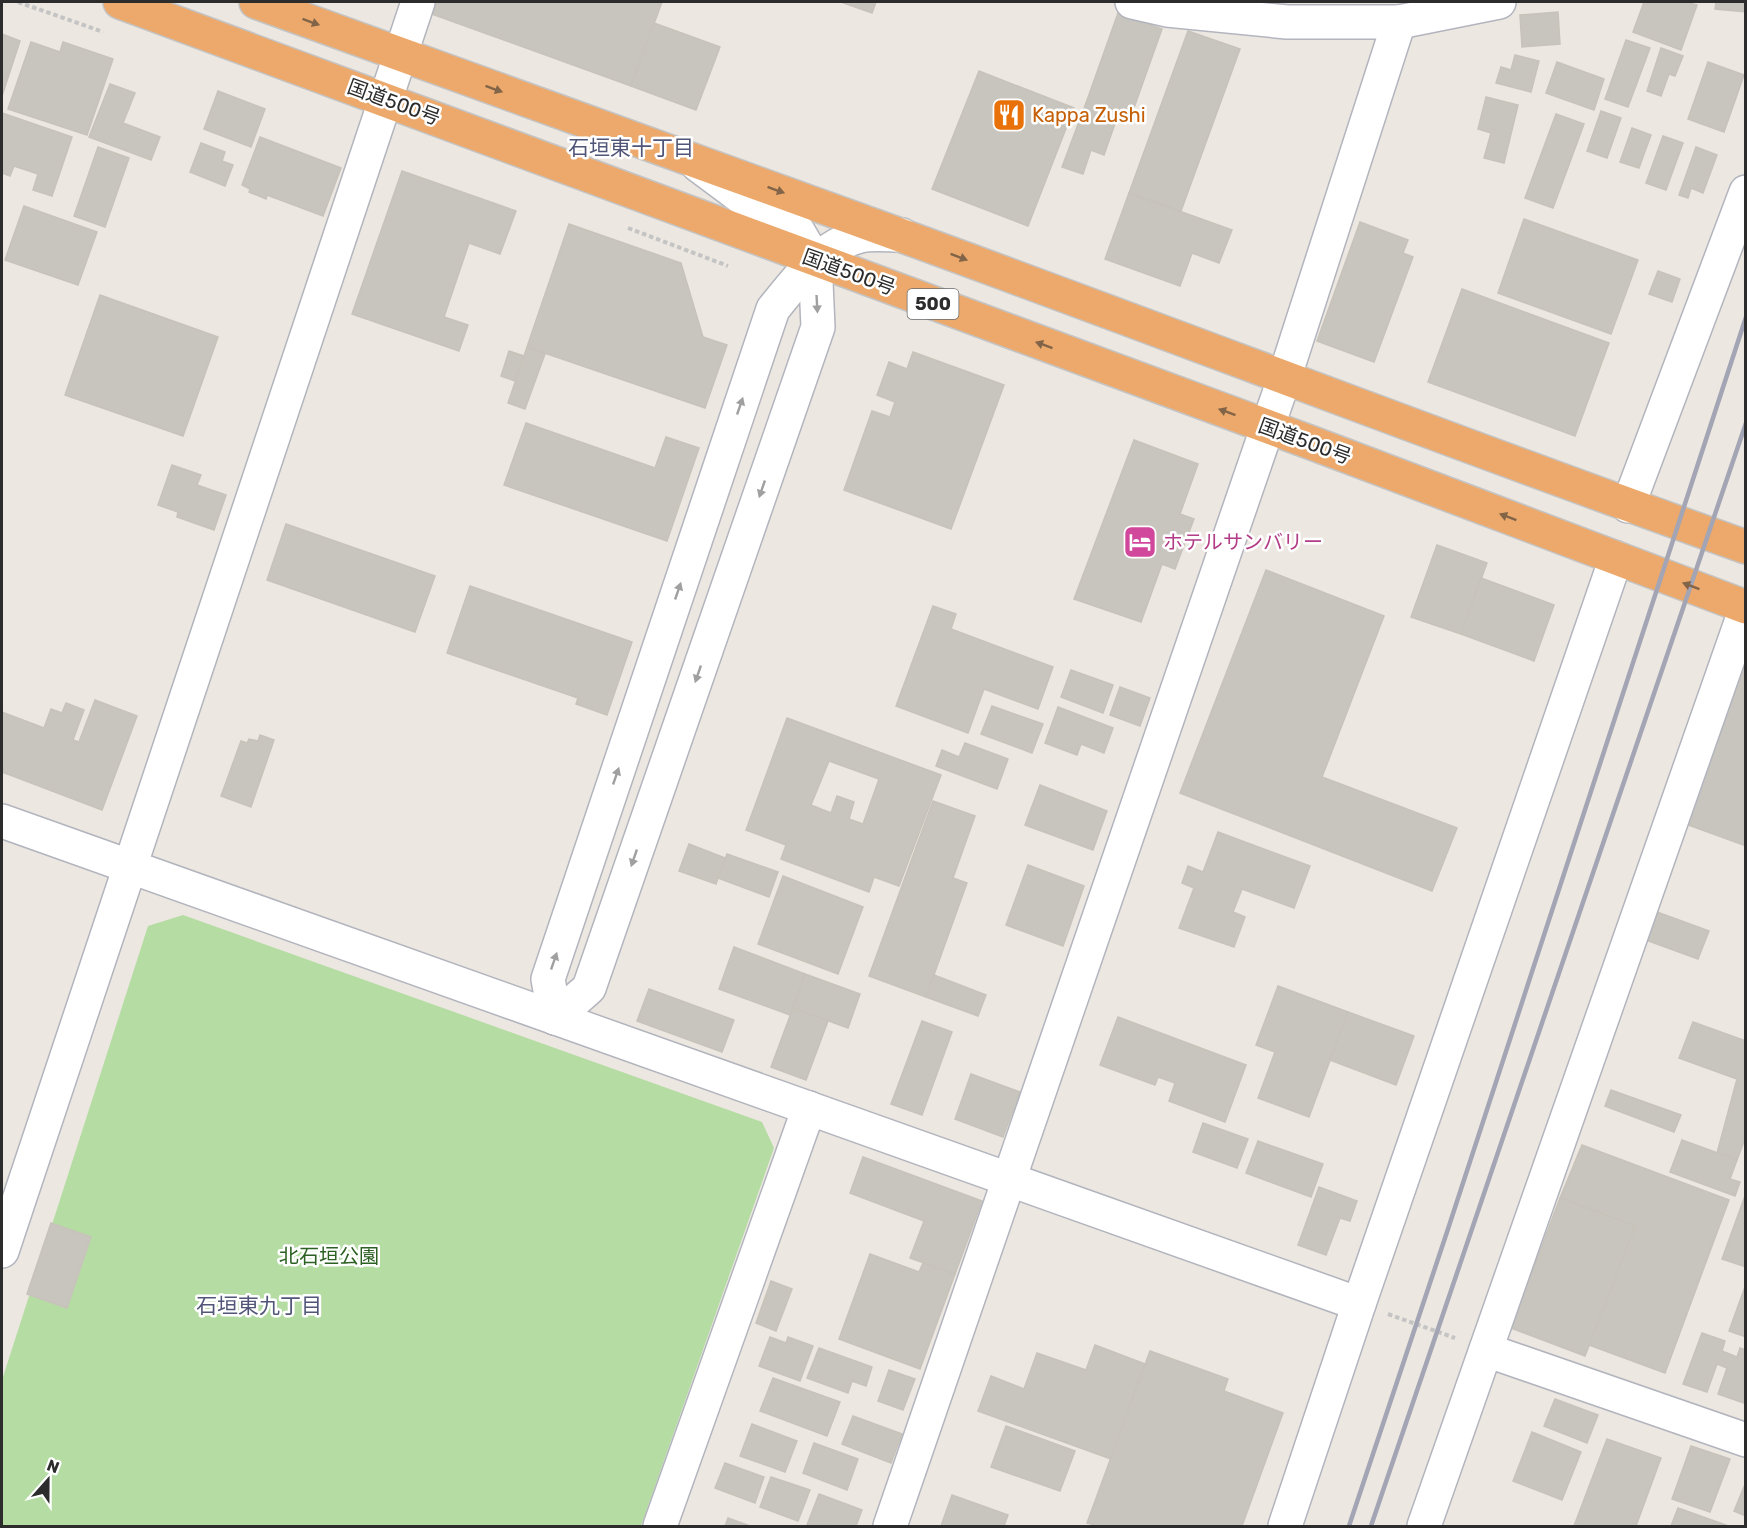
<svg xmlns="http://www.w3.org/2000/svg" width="1747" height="1528" font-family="Rubik,'Noto Sans JP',sans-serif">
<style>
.green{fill:#b4dca3}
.building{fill:#c8c5be;stroke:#c7c3ba;stroke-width:1.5;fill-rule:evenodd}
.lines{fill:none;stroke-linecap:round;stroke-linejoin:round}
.minor-casing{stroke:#b3b5be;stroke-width:36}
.highway-casing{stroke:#c4c4c4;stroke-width:36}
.path{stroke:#c4c4c4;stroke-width:4;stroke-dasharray:4.5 3;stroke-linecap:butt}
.minor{stroke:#fff;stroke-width:33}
.highway{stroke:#eca96b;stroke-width:33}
.rail{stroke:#a3a5b4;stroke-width:4.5}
.oneway{fill:#826448}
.oneway2{fill:#a0a0a0}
.labels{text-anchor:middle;stroke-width:5;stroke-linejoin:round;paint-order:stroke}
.shield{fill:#fff;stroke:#6b6b6b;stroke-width:1.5}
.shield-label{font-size:18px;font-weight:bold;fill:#2c2c2c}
.street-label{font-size:20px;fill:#2c2c2c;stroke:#fff}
.food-label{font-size:20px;fill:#c56008;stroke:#fff;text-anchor:start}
.hotel-label{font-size:20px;fill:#b23c85;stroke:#fff;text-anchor:start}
.park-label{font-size:20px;fill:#2d6123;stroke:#fff}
.neighbourhood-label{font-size:21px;fill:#515678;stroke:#fff}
</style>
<rect width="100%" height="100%" fill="#ece7e0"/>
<!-- green -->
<path class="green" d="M183,915l579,207 12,26 -133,378h-639v-146l146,-454z"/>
<!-- building -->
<g class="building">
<path d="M433,2h229l-31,84 -202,-73z"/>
<path d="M841,2h35l-4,11z"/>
<path d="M1644,2h42l11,3 -16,45 -48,-18z"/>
<path d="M1716,2h30v10l-31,-3z"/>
<path d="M1558,12l2,32 -38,3 -2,-32z"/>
<path d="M1118,13l44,16 -32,90 -44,-16z"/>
<path d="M654,23l66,24 -24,63 -65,-24z"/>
<path d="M1188,31l52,18 -59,162 -52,-18z"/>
<path d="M2,34l18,7 -18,55z"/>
<path d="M1626,40l24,8 -22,59 -23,-8z"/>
<path d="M31,42l29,10 3,-10 50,17 -26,76 -79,-26z"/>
<path d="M1661,48l22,8 -8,20 -6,-2 -8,22 -14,-5z"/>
<path d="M1515,55l24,6 -8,31 -35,-9 5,-16 10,3z"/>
<path d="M1557,62l47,17 -10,31 -48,-17z"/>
<path d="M1708,62l36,13 -20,57 -36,-13z"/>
<path d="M979,71l95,37 -46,118 -96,-37z"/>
<path d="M110,84l25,9 -12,30 37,14 -9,23 -62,-23z"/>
<path d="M218,91l47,18 -14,38 -47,-18z"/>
<path d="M1486,97l32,8 -14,58 -20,-5 7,-25 -13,-4z"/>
<path d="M1086,103l32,12 -14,40 -13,-5 -8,24 -21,-7z"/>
<path d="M1601,111l20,7 -14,40 -20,-7z"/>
<path d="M2,113l70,24 -20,59 -19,-6 5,-16 -24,-8 -4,10 -8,-3z"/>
<path d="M1556,114l28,10 -31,84 -28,-10z"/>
<path d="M1632,128l19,7 -12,33 -19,-6z"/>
<path d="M1663,136l20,7 -17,47 -20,-7z"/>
<path d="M260,137l81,31 -18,48 -56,-21 -1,4 -17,-7 1,-3 -8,-4z"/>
<path d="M201,143l24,9 -3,9 11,4 -8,21 -35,-14z"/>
<path d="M98,147l31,11 -24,69 -31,-11z"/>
<path d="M1696,147l21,8 -14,38 -12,-5 -3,10 -9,-3z"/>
<path d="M402,171l114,40 -16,43 -31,-11 -25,74 24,8 -9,26 -107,-37z"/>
<path d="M1129,193l103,37 -13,33 -27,-10 -12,33 -75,-27z"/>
<path d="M24,206l73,26 -19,53 -73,-25z"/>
<path d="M1524,219l114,41 -27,74 -113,-41z"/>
<path d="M1360,222l48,18 -5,13 10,4 -39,105 -57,-21z"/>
<path d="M569,224l112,39 22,74 24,8 -22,63 -178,-61z"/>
<path d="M1658,271l22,8 -8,23 -23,-8z"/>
<path d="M1462,289l147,54 -34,93 -147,-54z"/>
<path d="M100,295l118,42 -35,99 -118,-41z"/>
<path d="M527,347l18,7 -20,55 -17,-6z"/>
<path d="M509,351l15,5 -9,25 -14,-5z"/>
<path d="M913,352l91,33 -53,144 -107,-39 28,-79 18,6 5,-15 -18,-7 12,-33 18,7z"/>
<path d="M526,423l129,45 11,-31 33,11 -32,93 -163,-56z"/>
<path d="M1134,440l64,24 -18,50 14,5 -19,50 -13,-5 -21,58 -67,-23z"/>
<path d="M172,465l29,10 -4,10 29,10 -12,35 -37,-13 1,-5 -20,-7z"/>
<path d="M286,524l149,52 -20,56 -148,-52z"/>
<path d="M1437,545l50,18 -26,71 -50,-17z"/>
<path d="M1266,570l118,46 -62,161 135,51 -25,63 -252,-98z"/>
<path d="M1481,578l73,27 -20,56 -73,-27z"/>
<path d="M470,586l162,56 -25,73 -31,-11 2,-6 -131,-45z"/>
<path d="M933,606l23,8 -5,15 102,38 -15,42 -54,-20 -16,44 -72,-27z"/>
<path d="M1742,662l4,2v182l-63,-23z"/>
<path d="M1071,670l42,15 -10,28 -42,-16z"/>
<path d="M1120,687l30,11 -10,28 -30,-11z"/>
<path d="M95,700l42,16 -35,94 -100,-38v-60l42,16 7,-19 11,4 4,-10 18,7 -11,30 6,2z"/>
<path d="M992,706l51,18 -11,29 -51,-19z"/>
<path d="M1058,707l55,21 -9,25 -23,-9 -4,11 -32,-12z"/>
<path d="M787,718l154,57 -42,111 -25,-9 -5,15 -88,-33 5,-14 -40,-15zM829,761l50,18 -16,45 -14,-5 5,-17 -17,-6 -6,17 -20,-8z"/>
<path d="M260,735l14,5 -23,67 -30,-11 20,-55 6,2 2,-4 9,2z"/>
<path d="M965,743l43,16 -11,30 -61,-23 6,-16 17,7z"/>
<path d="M1040,785l67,26 -14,39 -68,-25z"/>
<path d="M933,801l42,15 -22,62 14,5 -41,114 -57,-21z"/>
<path d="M1218,832l92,34 -16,42 -52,-19 -9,23 12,5 -11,30 -55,-19 15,-40 -12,-5 6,-17 15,6z"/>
<path d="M689,844l36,14 -9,26 -37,-13z"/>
<path d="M727,854l51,18 -9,25 -51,-19z"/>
<path d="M1028,865l56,21 -21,60 -57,-21z"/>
<path d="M783,876l80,31 -25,67 -80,-30z"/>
<path d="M1657,912l52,19 -11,28 -52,-19z"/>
<path d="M734,947l71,27 -15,41 -71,-26z"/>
<path d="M805,974l55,20 -12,34 -55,-20z"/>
<path d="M934,975l52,20 -8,21 -52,-19z"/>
<path d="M1278,986l70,26 -39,105 -51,-19 17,-46 -19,-7z"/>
<path d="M649,989l85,31 -12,32 -85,-31z"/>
<path d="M793,1008l35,13 -22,59 -35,-13z"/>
<path d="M1348,1012l66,24 -18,49 -66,-25z"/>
<path d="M1118,1017l128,48 -21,57 -56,-21 6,-18 -17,-6 -3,8 -55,-20z"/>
<path d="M922,1021l30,11 -30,83 -31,-11z"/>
<path d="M1693,1022l53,19v95l-9,24 -20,-7 20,-74 -58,-21z"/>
<path d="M971,1074l49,18 -17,45 -48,-18z"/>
<path d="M1611,1090l70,25 -7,17 -69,-26z"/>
<path d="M1203,1123l45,16 -11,29 -44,-16z"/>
<path d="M1682,1140l55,20 -7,19 10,3 -5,14 -65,-24z"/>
<path d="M1258,1141l65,23 -12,33 -65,-24z"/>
<path d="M1582,1145l147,55 -64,173 -76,-28 46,-119 -75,-28z"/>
<path d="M863,1157l119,44 -27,73 -45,-16 14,-37 -74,-28z"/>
<path d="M1319,1187l38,14 -7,20 -10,-3 -14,37 -28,-10z"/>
<path d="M1746,1193v74l-24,-8z"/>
<path d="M1560,1198l75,28 -50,130 -74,-28z"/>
<path d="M51,1223l40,14 -24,71 -40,-14z"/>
<path d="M870,1254l49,18 4,-9 32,11 -35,95 -81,-30z"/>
<path d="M771,1281l21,8 -16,42 -20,-8z"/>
<path d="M1746,1284v53l-17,-6z"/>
<path d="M1702,1333l23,8 -3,10 15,6 3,-9 6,2v49l-2,4 -26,-9 9,-26 -10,-4 -10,28 -24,-8z"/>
<path d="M770,1337l16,6 2,-6 25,9 -13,35 -41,-15z"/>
<path d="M1095,1345l50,19 -34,95 -133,-48 13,-35 33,13 13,-36 49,17z"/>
<path d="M819,1348l53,19 -6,19 -14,-5 -4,12 -41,-15z"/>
<path d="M1150,1351l78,28 -4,12 59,22 -41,113h-144l-11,-3z"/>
<path d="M889,1370l26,9 -12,31 -25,-9z"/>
<path d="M773,1378l67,24 -13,34 -67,-25z"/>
<path d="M1555,1399l43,16 -11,28 -43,-17z"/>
<path d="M853,1416l49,18 -11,29 -49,-19z"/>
<path d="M752,1424l45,17 -12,31 -45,-16z"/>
<path d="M1006,1426l69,25 -15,40 -69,-24z"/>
<path d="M1532,1432l49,20 -19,48 -49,-19z"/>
<path d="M1607,1439l54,19 -25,68h-62z"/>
<path d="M814,1443l44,16 -11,31 -44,-17z"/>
<path d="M1691,1446l39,13 -20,53 -38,-13z"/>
<path d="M725,1463l39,14 -9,26 -40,-15z"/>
<path d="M771,1477l39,13 -12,31 -38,-14z"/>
<path d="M1746,1482v34l-12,-5z"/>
<path d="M819,1494l43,16 -6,16 -49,-1z"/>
<path d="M952,1495l56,20 -4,11h-63z"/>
<path d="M1678,1508l48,17 -1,1h-54z"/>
<path d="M728,1518l22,8h-25z"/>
</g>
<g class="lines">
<defs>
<g id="minor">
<path d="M1132,2l35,8 120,12h112l100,-20"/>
<path d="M1628,506l118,-314"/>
<path d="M2,821l1357,483"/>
<path d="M555,1018l34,-30 229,-661 -3,-67 -17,-29 -41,-22 -59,-44"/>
<path d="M555,1018l-7,-39 225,-670c25,-30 46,-62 87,-73 12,-3 29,-1 42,-1"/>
<path d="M2,1251l416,-1249"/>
<path d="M1486,1350l260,90"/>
<path d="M660,1526l149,-418"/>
<path d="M890,1526l394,-1147 115,-357"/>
<path d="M1285,1526l74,-222 257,-746"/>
<path d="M1424,1526l322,-918"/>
</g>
<g id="highway">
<path d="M120,2l1192,441 434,164"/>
<path d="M256,2c214,78 430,155 644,233 283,103 562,211 846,312"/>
</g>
</defs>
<!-- minor casing -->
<use href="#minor" class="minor-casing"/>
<!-- highway casing -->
<use href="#highway" class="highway-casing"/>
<!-- path -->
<g class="path">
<path d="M18,2l85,30"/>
<path d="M628,228l100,38"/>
<path d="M1388,1314l67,24"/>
</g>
<!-- minor -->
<use href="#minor" class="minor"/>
<!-- highway -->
<use href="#highway" class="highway"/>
<!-- rail -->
<g class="rail">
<path d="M1349,1526l98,-294 299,-915"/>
<path d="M1371,1526l375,-1103"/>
</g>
</g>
<!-- one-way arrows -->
<defs><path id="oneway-solid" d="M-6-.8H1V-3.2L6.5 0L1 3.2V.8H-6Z" transform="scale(1.5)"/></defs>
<g class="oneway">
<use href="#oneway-solid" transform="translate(311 22) rotate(20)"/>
<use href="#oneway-solid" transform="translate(494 89) rotate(20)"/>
<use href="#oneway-solid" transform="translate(776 190) rotate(20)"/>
<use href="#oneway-solid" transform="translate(959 257) rotate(21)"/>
<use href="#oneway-solid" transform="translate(1044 345) rotate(-160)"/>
<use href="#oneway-solid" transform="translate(1227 412) rotate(-160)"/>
<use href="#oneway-solid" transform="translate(1508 517) rotate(-159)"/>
<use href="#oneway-solid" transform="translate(1691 586) rotate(-159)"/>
</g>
<g class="oneway2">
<use href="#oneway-solid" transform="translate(817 304) rotate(87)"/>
<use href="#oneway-solid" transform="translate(740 406) rotate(-71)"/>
<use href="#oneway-solid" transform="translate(762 489) rotate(109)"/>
<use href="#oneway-solid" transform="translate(678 591) rotate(-71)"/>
<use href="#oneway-solid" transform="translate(698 674) rotate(109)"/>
<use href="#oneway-solid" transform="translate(616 776) rotate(-71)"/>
<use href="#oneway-solid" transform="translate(634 858) rotate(109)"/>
<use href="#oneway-solid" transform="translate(554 961) rotate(-71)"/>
</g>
<!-- icons -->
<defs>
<symbol id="restaurant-square" viewBox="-11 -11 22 22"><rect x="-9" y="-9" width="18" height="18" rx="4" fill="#e8710a" stroke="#fff"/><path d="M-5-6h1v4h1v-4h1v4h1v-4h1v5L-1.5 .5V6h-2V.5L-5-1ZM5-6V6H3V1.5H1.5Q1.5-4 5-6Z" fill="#fff"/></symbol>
<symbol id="hotel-square" viewBox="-11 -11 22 22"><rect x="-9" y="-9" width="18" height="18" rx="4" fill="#d1479c" stroke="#fff"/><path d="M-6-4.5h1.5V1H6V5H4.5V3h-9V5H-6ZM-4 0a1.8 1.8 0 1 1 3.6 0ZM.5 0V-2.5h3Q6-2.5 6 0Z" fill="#fff"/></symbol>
</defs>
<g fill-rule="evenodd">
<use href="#restaurant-square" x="990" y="96" width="38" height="38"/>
<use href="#hotel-square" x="1121" y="523" width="38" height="38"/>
</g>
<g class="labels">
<!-- shield labels -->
<rect class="shield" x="907.5" y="289" width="51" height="30" rx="4.5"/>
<g class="shield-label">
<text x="933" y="310">500</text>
</g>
<!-- street labels -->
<g class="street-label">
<text transform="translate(394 102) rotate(20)" y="7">国道500号</text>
<text transform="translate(849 272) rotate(20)" y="7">国道500号</text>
<text transform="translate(1305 441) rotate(20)" y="7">国道500号</text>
</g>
<!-- food labels -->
<g class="food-label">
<text x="1032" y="122">Kappa Zushi</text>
</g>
<!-- hotel labels -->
<g class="hotel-label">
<text x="1163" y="549">ホテルサンバリー</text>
</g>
<!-- park labels -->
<g class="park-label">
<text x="329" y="1263">北石垣公園</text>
</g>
<!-- neighbourhood labels -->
<g class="neighbourhood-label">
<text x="631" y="155">石垣東十丁目</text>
<text x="259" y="1313">石垣東九丁目</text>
</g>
</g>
<!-- border -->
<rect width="1747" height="1528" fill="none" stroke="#2c2c2c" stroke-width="6"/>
<!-- north arrow -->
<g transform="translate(48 1480) rotate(21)" stroke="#ffffff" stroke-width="4.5" paint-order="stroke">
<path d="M0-4.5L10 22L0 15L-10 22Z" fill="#2c2c2c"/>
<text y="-9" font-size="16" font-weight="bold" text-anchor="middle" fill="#2c2c2c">N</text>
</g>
</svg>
